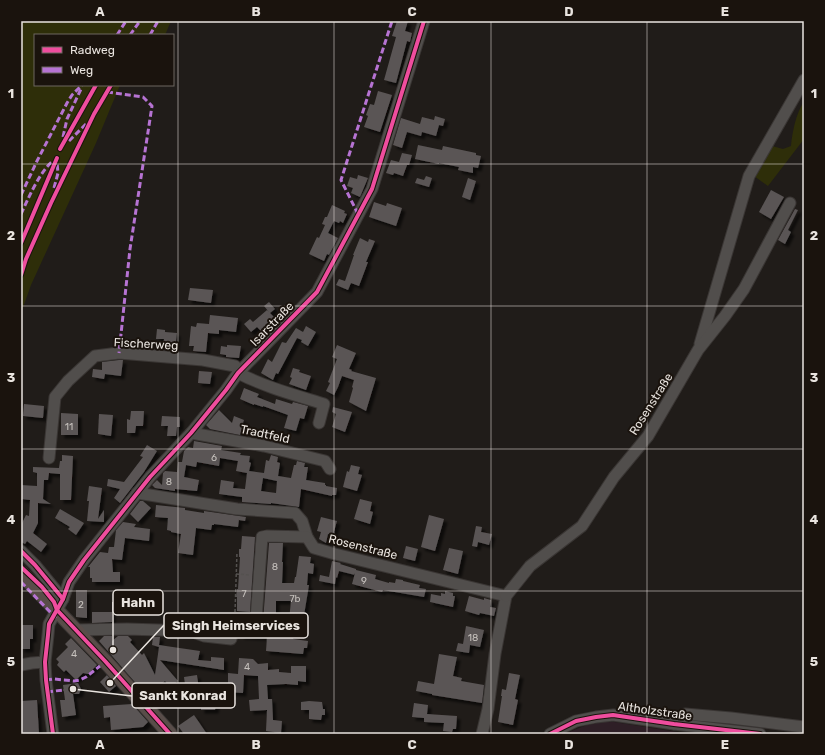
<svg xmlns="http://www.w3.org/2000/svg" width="825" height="755" font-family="Rubik,sans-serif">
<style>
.commercial{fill:#2e1f26}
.green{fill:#2e2e09}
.building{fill:#5a5555;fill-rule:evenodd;filter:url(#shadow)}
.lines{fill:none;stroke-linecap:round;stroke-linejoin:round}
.minor-casing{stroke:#3a3634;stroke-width:13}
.major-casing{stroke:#3a3634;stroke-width:16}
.path{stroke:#555250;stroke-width:1.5;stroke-dasharray:3 2;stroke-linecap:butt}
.minor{stroke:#514e4c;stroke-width:11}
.major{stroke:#594d49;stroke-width:14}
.quiet{stroke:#b673d3;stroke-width:3;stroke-dasharray:6 3;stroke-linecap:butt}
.cycleway-casing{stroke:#1a130d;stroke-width:6}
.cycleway{stroke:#ef4d9e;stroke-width:4}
.grid{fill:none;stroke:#e9e4df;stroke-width:1;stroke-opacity:0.55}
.labels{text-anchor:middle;stroke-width:4;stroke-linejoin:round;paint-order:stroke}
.number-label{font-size:10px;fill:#c5c0bc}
.street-label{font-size:12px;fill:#e9e4df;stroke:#1a130d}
.leader{fill:none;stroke:#e9e4df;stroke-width:1.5}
.callout-dot{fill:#e9e4df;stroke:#1a130d;stroke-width:1.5}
.callout{fill:#1a130d;stroke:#e9e4df;stroke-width:1.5}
.callout-label{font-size:13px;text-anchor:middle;font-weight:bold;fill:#e9e4df}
.neatline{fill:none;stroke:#e9e4df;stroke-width:1.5}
.grid-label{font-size:13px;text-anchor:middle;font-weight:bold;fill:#e9e4df}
</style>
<defs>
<filter id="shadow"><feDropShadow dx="3.5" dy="3.5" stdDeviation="1" flood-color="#0009"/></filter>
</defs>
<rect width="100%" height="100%" fill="#201c19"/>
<!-- commercial -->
<path class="commercial" d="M608,721l81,13h-125l23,-9z"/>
<!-- green -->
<g class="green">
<path d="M21,21h150l-6,14h-130v50h85l-24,58 -65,142 -10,28z"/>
<path d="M804,102v37l-36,47 -14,-10 18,-30 11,3 8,-3c1,-12 5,-34 13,-44z"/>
</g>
<!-- building -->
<g class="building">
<path d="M397,21h11l-3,10 7,2 -2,9 -3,-1 -11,42 -12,-3 12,-43 -4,-1z"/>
<path d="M378,91l14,4 -12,37 -16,-5 4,-11 -2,-1 4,-11 4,1z"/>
<path d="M435,116l10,3 -2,7 -4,-1 -3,11 -14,-4 -1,4 -14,-4 -5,16 -9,-3 8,-27 19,6 2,-7 12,3z"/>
<path d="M418,145l24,5 1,-4 33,7v2l5,1 -3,12 -5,-1v6l-15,-3 1,-3 -20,-4v1l-24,-5z"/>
<path d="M402,153l10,2 -3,10h-2l-4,11 -9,-3 -1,2 -7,-2 5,-13 8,2z"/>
<path d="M358,175l10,3 -8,19 -9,-4 2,-5 -6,-2 3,-9 7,2z"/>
<path d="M426,176l6,2 -3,9 -14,-4 2,-5 7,2z"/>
<path d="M468,178l8,3 -6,19 -8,-3z"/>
<path d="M771,190l13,7 -13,22 -12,-7z"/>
<path d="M374,202l12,4 1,-3 15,5 -6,18 -27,-9z"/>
<path d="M332,205l13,6 -1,2 3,1 -4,9 -3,-2 -1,2 -5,-2 -6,12 10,5 -9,17 -2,-1 -3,7 -15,-7 8,-17 2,1 6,-13 -3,-1 3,-7h2z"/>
<path d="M795,209l3,1 -10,20 3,2 -6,12 -7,-4z"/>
<path d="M360,238l8,4 1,-3 6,2 -9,21h2l-9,24 -8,-3 -3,7 -12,-5 3,-6 6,2 9,-26h-1z"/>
<path d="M190,288l23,2 -2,13 -23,-3z"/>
<path d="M269,302l6,7 -5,4 6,6 -14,13 -5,-5 -6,5 -7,-8 6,-5 3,3 14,-12 2,2 -5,-6z"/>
<path d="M210,315l28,3 -2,14 -17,-2v4l-11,-1 -2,19 -13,-1 1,-5h-5l2,-20 5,1 1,-4 12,1z"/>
<path d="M306,326l10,6 -8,14 -7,-4 1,-2 -5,-2 -19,36 -2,-1 -3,7 -12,-7 7,-14 4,3 10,-20 4,1 10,-15 7,4z"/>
<path d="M157,329l8,1v2l12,1 -2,17 -12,-1 1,-10h-8z"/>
<path d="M227,345l14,1 -2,12 -13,-1v-2l-6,-1 1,-8 6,1z"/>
<path d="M337,345l19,8 -7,16 3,1 -1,1 25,7 -10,33 -17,-9 4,-14 -1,-1 2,-7 -12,-4 -4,11 -4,8 -8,-4 4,-8 -2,-1 9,-23 -5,-2z"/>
<path d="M119,360h4l-2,16 -16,-2 -1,5 -12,-2 1,-8 9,1v-8z"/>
<path d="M293,368l7,2 -1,2 12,4 -5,14 -17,-6 3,-6 -2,-1z"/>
<path d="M199,371l13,1 -2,12 -12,-1z"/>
<path d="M244,388l15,6 -2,3 18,7 1,-5 16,5 1,-2 15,4 -4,13 -4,-1 -4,13 -12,-3 4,-13 -25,-9v1l-9,-3v1l-14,-6z"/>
<path d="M24,404l20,2 -1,12 -20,-2z"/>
<path d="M333,407l19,5 -7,20 -13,-5 4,-13 -4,-2z"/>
<path d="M219,410l13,13 2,-7 10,4 -2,6h1l-3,9 -30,-6 -4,-4z"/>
<path d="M131,411h13l-1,15h-7l-1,7h-8v-14l3,1z"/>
<path d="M61,413l17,1v21h-17z"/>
<path d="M99,414l14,1 -2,21 -13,-2z"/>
<path d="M162,416l18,1v10h-3l-1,9h-9l1,-10h-7z"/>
<path d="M194,441l28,5 -1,4 20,3 -1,2 10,1 -1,6 2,1 -2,8 15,2 2,-13 3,1 2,-6 7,2 -1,5 3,1 -2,13 13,2 3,-13h2l1,-4 8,2 -1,4h4l-2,13 19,3v2h1v1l11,2 -1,7h-4v1l-31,-7 -2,18 -28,-4v1l-29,-2v-5l-23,-3 2,-14 13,2 -1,6 12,1 2,-16 -11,-2 2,-10 -18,-3 -1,8 -22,-4 -1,5 -10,-2 -2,12 15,3 -2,11 -22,-2v2l-20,-3 -3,-3 5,-5 5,5 1,-12 2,-2 12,1 1,-10h4l2,-11 4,-4 5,1zM263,478l14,3 -1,12 -15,-2z"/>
<path d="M147,445l10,6 -13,21 -24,31 -6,-5 6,-9 -13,-3 1,-7 16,3 19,-25 -3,-1z"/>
<path d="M62,455l11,1 -2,44h-11v-26l-11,-1 -1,7h-4l-1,19 8,5 -13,-1v20l-5,10 14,11 -6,8 -14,-11 -2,3 -4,-2v-17l5,-10 3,1 1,-16 -9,-1v-14l16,1v-13l-4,-1v-5l26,1 1,-7h2z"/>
<path d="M351,465l9,2 -2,7 4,1 -5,16 -14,-4 4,-16 2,1z"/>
<path d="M89,486l13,2 -4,31 6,-9v12l-17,-1 2,-20h-2z"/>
<path d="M360,499l12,3 -2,9 3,1 -3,12 -16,-5z"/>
<path d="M140,501h3l8,7 -13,14 -8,-8z"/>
<path d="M156,505l29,3v2l19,3v-2l42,6 -1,4 -6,-1v-1l-1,8 -24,-3v1h-2l-1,5 -15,-2 -3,27 -15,-2 3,-19 -10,-2v-1l-4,-1 1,-12 -13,-1z"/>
<path d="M60,509l24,14 -8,12 -8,-6 2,-2 -15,-9z"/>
<path d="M429,515l15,4 -9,32 -14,-4z"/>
<path d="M321,517l16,4 -4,14 -5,-1 -2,9 -7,-4 2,-7 -4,-1z"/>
<path d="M123,522l13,2 -2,3 16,2 -1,12 -24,-3 -3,22 -10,-1 1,13h7v10h-28v-4h-2v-11h-2l12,-15 8,1 1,-6h5l2,-17z"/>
<path d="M476,526l6,1 -1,5 11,2 -3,11 -11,-3 -1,5 -5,-1z"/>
<path d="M242,536l13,1 -5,75 -13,-1v-14h-1l1,-8h1l2,-32h-1v-8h2z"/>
<path d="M269,543h14l-1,19h1l-1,21h12l1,-6h1l3,-21 12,1 -1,6 4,1 -1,10 -5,-1 -1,12h2l-7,42 -7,-1 -2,13 15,2 -1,7h-3l-1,6 -37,-3 1,-14 -26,-1v-9l18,-1 3,-2 1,-3zM276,601h15l-2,19 -6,-1 -2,13 -13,-1v-12h8z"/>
<path d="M406,546l12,3 -3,12 -12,-3z"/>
<path d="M449,548l14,3 -5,23 -15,-4z"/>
<path d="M332,561l9,2 -1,1 16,5v1l20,5 -1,4 14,4v-1l6,1 1,-4 7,1v1l17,4 -1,3 7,1 -2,8 -41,-7 -1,2 -30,-8 3,-11v2l-16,-4 -2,7 -1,-1 -1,7 -16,-3 1,-6 9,2z"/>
<path d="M76,590h11v28l-11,-1z"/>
<path d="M445,591l8,2v3h2l-2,11 -23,-5 1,-8 10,2v-3l4,1z"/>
<path d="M469,596l15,4v-2l7,2 -1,7 6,1 -2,8 -14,-3 -1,2 -14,-4z"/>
<path d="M92,612h20v10l-20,1z"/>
<path d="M21,625h12v14h-3v10h-9z"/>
<path d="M466,626l18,4 -4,17 -10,-2 -1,8 -13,-2 2,-8 5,1z"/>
<path d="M104,636h8v5l6,-5h10l4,4 -2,2 12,13 2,-2 11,22 4,-28 -7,-2 1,-8h7l-1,8 41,6 -2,9 13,1v-4l13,1v12l-64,-10 18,21 -8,6 -5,-6 -18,15 -48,-55z"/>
<path d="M71,638l26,27 -9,9 -5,-1 -7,7 -10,-10 -2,2 -7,-7 2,-3 -3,-3 12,-12 -3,-3z"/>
<path d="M439,654l18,3 -4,19 9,2 -1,3 23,4 -2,18 -50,-8v-1l-16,-3 2,-10 16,3z"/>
<path d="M239,658l14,1 5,5 10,-1v7l11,-1v3l12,1v-7h15v16l-8,-1v4l-12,-1 -19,1 1,14h4l1,21 9,1 -1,12 -15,-2 1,-21 -17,1 -1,-11 10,-1 -1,-23 -14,-1 -1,18 -15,-1v-19l10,1z"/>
<path d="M509,673l11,2 -5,24 3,1 -5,25 -15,-3 4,-26h-1l1,-7 4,1z"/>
<path d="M107,675l9,11 -7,6 -9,-10z"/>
<path d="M197,675l2,15 -13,2 -2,-15z"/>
<path d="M78,683l3,6 -2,5h-6l3,21 -14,2 -2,-17h5l-2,-15z"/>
<path d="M201,697h17v7h-2l-1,6h-14z"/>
<path d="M37,700l2,34h-18v-33z"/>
<path d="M309,701l13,1 1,7h2v6h-3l-1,5 -12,-1v-9h-8v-8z"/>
<path d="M414,703l14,2 -1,9 30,2 -1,13h-3l-1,3 -9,-1 1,-8 -20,-1v-4l-12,-1z"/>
<path d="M132,704l16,18 -5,5 -32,3 -1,-13 -6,1 -1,-12z"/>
<path d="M194,715l13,19h-23l-6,-8z"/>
</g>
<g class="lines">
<defs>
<g id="minor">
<path d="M700,344l49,-168 55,-96"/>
<path d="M238,373c27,14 57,22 86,31l-5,19"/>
<path d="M191,433l73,13 61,15 5,8"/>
<path d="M49,458l6,-61 13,-16 27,-25 24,-3 84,7 32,6 2,2 1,5"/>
<path d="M137,493l100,16 58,4 7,8 5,16 7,11 21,6 171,42 -11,58 -7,55 -6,25"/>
<path d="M21,551l14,14 28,34"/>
<path d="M506,596l24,-30 52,-40 32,-49 34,-41 50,-86 27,-34 19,-27 46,-86"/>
<path d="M75,630l52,-1 63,2 14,5 27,3 3,-19h22l6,-83 5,-1 40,1"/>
<path d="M21,665l11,-2 13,-1"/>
<path d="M674,724l11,-10 46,4 73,9"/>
<path d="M53,734l-7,-54 -1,-18 3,-27 1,-11 14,-25 6,-17 15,-22 66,-83 41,-44 35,-43 12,-17 79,-81 55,-103 52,-168"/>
<path d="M550,734l26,-13 20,-4 17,-2 61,9 86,10"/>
</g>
<path id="major" d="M21,573l84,88 65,73"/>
</defs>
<!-- minor casing -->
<use href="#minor" class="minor-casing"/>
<!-- major casing -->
<use href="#major" class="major-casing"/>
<!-- path -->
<g class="path">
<path d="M236,574l14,1"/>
<path d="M235,612l2,-60"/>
<path d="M63,690h1"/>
</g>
<!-- minor -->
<use href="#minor" class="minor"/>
<!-- major -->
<use href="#major" class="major"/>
<!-- quiet -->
<g class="quiet">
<path d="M117,35l9,-14"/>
<path d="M130,35l10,-14"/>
<path d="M150,35l8,-14"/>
<path d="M107,92l36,5 9,9 -22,143 -11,104"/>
<path d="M63,137l4,-18 14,-30"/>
<path d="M69,141l17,-17"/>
<path d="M54,188l4,-15 -1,-11"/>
<path d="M21,195l16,-34 30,-58 5,-8 10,-10"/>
<path d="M21,214c7,-15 19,-43 32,-53"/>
<path d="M358,214l-17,-34 51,-159"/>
<path d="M21,582l35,36"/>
<path d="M46,680l8,-1 20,2 6,-1 6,-3 14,-11"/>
<path d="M47,692l16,-2"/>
</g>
<defs>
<g id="cycleway">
<path d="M60,149l36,-64"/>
<path d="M21,243l36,-85"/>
<path d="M21,275l5,-16 25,-56 43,-89 17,-29"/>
<path d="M21,551l14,14 28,34"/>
<path d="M21,567l21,20 12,15 3,8 48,51 65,73"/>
<path d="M53,734l-7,-54 -1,-18 3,-27 1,-11 14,-25 6,-17 15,-22 66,-83 41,-44 35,-43 12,-17 79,-81 55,-103 52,-168"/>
<path d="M550,734l26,-13 20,-4 17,-2 61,9 86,10"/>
</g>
</defs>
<!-- cycleway casing -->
<use href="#cycleway" class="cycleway-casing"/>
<!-- cycleway -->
<use href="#cycleway" class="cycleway"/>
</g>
<!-- grid -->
<path class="grid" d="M178,21v713M334,21v713M491,21v713M647,21v713M21,164h783M21,306h783M21,449h783M21,591h783"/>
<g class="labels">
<!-- number labels -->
<g class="number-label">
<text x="69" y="430">11</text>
<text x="214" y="461">6</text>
<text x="169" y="485">8</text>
<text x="275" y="570">8</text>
<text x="364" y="584">9</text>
<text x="244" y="597">7</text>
<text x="295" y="602">7b</text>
<text x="81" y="608">2</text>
<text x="473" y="641">18</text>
<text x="74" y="657">4</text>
<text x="247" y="670">4</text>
</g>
<!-- street labels -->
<g class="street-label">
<text transform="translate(272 324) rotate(-46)" y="4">Isarstraße</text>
<text transform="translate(146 344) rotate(3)" y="4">Fischerweg</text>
<text transform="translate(651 404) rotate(-58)" y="4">Rosenstraße</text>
<text transform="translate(265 434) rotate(12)" y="4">Tradtfeld</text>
<text transform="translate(363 547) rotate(14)" y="4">Rosenstraße</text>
<text transform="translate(655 711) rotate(8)" y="4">Altholzstraße</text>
</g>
</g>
<!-- callouts -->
<path class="leader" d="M113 650L113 602M110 683L164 625M73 689L132 696"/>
<g class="callout-dot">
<circle cx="113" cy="650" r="4"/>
<circle cx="110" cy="683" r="4"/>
<circle cx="73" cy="689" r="4"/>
</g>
<g class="callout">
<rect x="113" y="590" width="50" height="25" rx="4"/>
<rect x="164" y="613" width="144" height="25" rx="4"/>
<rect x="132" y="683" width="103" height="25" rx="4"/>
</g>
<g class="callout-label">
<text x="138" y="607">Hahn</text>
<text x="236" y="630">Singh Heimservices</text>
<text x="183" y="700">Sankt Konrad</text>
</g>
<!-- border -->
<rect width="825" height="755" fill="none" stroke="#1a130d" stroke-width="44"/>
<!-- legend -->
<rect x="34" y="34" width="140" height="52" fill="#1a130d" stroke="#6d6761"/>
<rect x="42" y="47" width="20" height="6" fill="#ef4d9e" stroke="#6d6761"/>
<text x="70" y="54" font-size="12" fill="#e9e4df">Radweg</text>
<rect x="42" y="67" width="20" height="6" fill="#b673d3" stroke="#6d6761"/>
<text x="70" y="74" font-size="12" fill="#e9e4df">Weg</text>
<rect x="22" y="22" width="781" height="711" class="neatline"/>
<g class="grid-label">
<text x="100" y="16">A</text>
<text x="256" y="16">B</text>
<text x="412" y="16">C</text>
<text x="569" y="16">D</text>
<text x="725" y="16">E</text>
<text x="11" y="98">1</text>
<text x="814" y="98">1</text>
<text x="11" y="240">2</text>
<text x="814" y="240">2</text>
<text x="11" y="382">3</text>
<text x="814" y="382">3</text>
<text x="11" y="524">4</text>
<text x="814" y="524">4</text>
<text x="11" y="666">5</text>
<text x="814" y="666">5</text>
<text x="100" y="749">A</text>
<text x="256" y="749">B</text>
<text x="412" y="749">C</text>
<text x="569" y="749">D</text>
<text x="725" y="749">E</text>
</g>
</svg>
